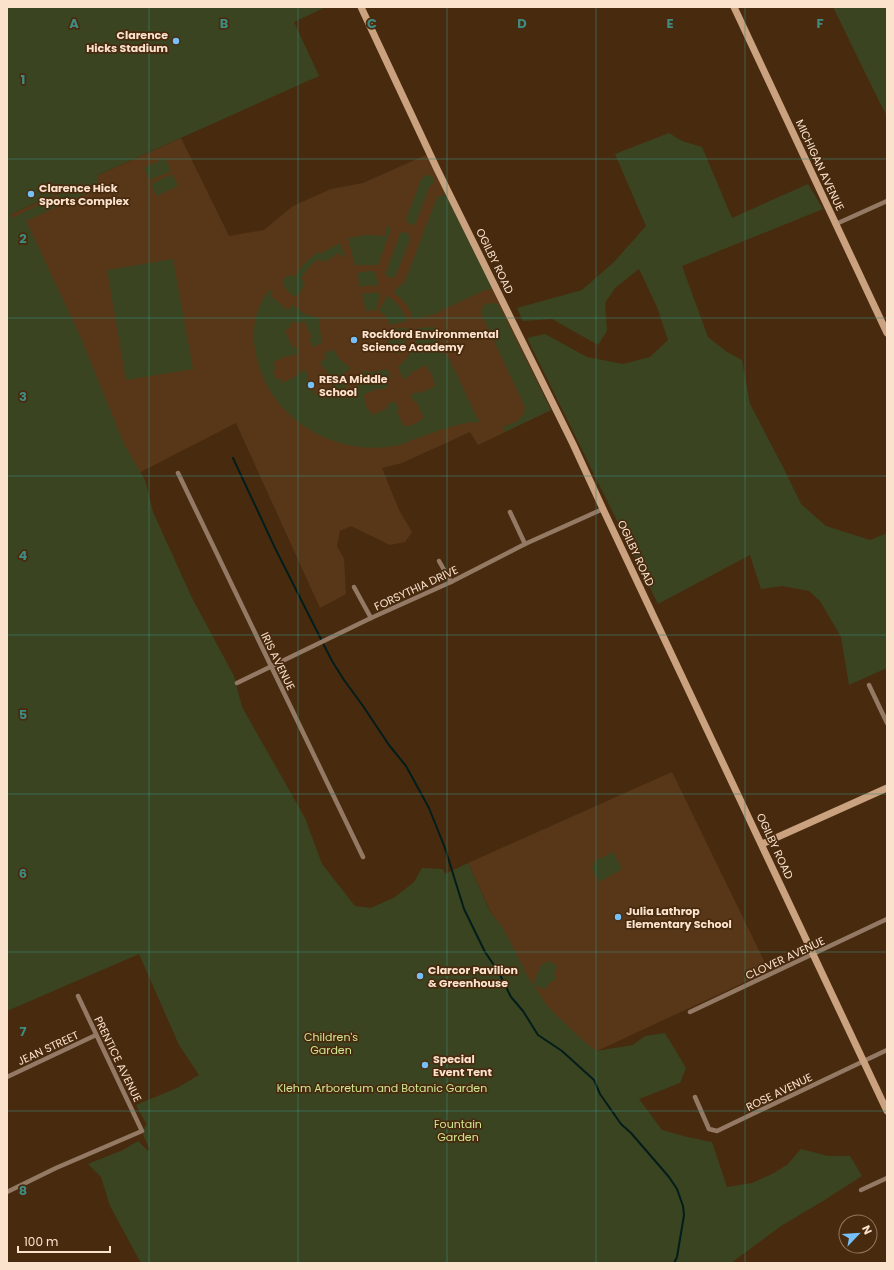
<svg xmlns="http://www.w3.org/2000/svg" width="894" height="1270" font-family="Poppins,sans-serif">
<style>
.built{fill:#573717}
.green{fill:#3a4421;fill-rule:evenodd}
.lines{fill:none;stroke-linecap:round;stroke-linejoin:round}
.stream{stroke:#031d1a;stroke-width:2}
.street{stroke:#947a65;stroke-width:4.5}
.secondary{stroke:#cba27f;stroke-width:7}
.grid{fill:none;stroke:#3e8c81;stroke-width:1;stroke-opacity:0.55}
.poi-dot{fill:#76c0f7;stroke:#482b0f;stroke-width:1.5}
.labels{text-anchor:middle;stroke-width:3.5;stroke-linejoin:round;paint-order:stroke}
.poi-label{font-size:11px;font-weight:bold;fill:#fbe2cd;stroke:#482b0f;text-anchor:start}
.street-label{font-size:11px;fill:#fbe2cd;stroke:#482b0f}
.park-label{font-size:11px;fill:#cee792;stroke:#482b0f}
.grid-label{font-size:13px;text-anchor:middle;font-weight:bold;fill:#3e8c81;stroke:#482b0f;stroke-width:3.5;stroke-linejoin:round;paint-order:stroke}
</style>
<rect width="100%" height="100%" fill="#482b0f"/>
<!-- built -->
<g class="built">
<path d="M181,138l48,98 35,-6 29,-24 38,-17 32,-6 65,-29 123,256 -73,35 -8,-13 -68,31 -20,5 17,42 13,22 -7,10 -15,3 -39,-19 -11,5 -3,15 7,13 2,35 -26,14 -84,-185 -109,56 -62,-130 -54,-135z"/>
<path d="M672,772l97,199 -185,86 -52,-57 -64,-137z"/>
</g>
<!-- green -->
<g class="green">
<path d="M7,7h319l-32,15 25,54 -221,99v13l-72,33 55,117 43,106 21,36 8,32 39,86 42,78 8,31 63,111 17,46 33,42 16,2 24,-11 19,-15 8,-14 21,1 2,5 23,-11 23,50 12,15 24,47 6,10 8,-20 8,-4 8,5 -3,8 2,5 -7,4 -3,6 -12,-3 14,21 30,29 18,15 37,-6 12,-9 20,-3 21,35 -6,15 -41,16 23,31 25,7 25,5 15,45 25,-4 20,-9 15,-9 14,-16 27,7h22l12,20 -39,25 -42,25 -50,37h-590l-31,-57 -9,-29 -13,-13 35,-14 15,-9 10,10 2,-1 -7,-15 2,-9 2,-1 -11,-20 41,-17 22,-13 -20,-30 -40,-91 -132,57zM85,181l-72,37 -1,-1 -1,-3z"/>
<path d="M833,7h54v109l-7,-13z"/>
<path d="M669,133l13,8 20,6 30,71 76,-34 15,25 -141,57 26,71 19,15 15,8 8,44 34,65 17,35 25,22 44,14 17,-7v135l-38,17 -8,-48 -21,-36 -11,-10 -27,-5 -21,3 -11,-34 -92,49 -131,-266 18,-4 42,23 36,7 27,-7 18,-17 -11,-33 -18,-38 -24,19 -10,15 2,28 -9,14 -46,-26 -29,2 -6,-13 65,-18 32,-28 32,-36 -31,-72z"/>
<path d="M165,158l6,13 -21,9 -6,-12z"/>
<path d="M172,174l6,12 -21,10 -6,-12z"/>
<path d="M426,175h3l4,2v6l-4,4 -13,35 -3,3 -4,-1 -3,-5 14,-37 1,-3z"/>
<path d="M443,195l4,2 45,90 -3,4 -2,-2 -36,17 -6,2 -9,6 -23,5c-3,-12 -10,-20 -19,-26 2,-6 7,-7 11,-12l31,-81 2,-2 -1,-1z"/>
<path d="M387,226l4,2 -13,37h-18l-5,1 -7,-28 18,-3 19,1z"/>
<path d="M402,232l6,1 2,6 -14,36 -1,2 -5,1 -4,-3v-3l14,-38z"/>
<path d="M340,243l5,13 -2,1 -4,-4 -15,9 -5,-3 -10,8 -8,11 4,5 -6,11 -4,3c-7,-6 -20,-15 -6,-22l5,2c7,-10 14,-18 24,-25l2,2z"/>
<path d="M173,259l20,110 -67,11 -19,-110z"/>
<path d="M369,271l7,1v6l2,3 -1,5 -9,-1 -8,2 -3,-14z"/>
<path d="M271,289l2,2 -3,4 17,15 6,-5 10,8 17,6v10l2,14 -9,4 -4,-8 3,-2 -8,-16 -7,3 -1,-3 -6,3 1,3 -6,3 7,17 3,-1 3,7 -8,4 -1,-2 -16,7 3,7 -3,2 3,8 4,-1 2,5 17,-8 -1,-2 7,-3 3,6 -1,2 7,16 5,-1 3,3 8,-4 -1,-4 5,-3 -8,-16 -2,1 -4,-8 6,-3 -2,-5 9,-5 7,11 10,7 -2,5 -2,-1 -3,6 2,1 -1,6 3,1 -3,8 2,1v2l1,1 1,-2 2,1 3,-7 2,1 4,-7 2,1 2,-7 -2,-1 2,-5 10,1 14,-3 4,8 -5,3 2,7 -8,3 -1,-2 -16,7 3,7 -1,1 3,8 2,-1 2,5 16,-7 -1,-3 8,-4 4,8 -2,2 7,16 5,-2 2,1 13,-8 -8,-17 -2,1 -3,-7 7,-4 1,3 16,-8 -4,-14h-2l-3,-7 -16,8 1,2 -8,4 -5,-12c12,-10 19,-23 19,-39l17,-1 2,8 10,22 3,1 29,62 2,-1v3c-20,0 -40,8 -59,15 -7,2 -15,6 -22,8 -58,13 -121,-21 -139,-76 -8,-23 -9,-47 2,-68 1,-3 3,-6 5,-8 1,-1 3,-2 4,-4z"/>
<path d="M368,293h12l-4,17 -10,1 -4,-17z"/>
<path d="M387,296c10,6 16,13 20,25l-17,4 -3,-8 -8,-6z"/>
<path d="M488,303l10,1 53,106 -46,22 -2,-5c10,-4 22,-7 22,-20l-44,-94 2,-7z"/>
<path d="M408,328c0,10 -3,19 -9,26l-12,-11 3,-5 1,-9z"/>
<path d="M613,852l9,17 -23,13 -7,-13 3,-8z"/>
</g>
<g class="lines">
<!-- stream -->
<path class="stream" d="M233,458l42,90 57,113 12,19 19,26 26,39 17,21 23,42 16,40 19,61 21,43 13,19 13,26 12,14 15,24 24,16 32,29 6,14 21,30 10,9 38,44 8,12 6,17 1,9 -7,42 -3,6"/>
<!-- street -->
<g class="street">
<path d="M836,224l51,-23"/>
<path d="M178,473l185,384"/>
<path d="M510,512l15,32"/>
<path d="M439,561l12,21"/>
<path d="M354,587l17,31"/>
<path d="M237,683l134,-65 80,-36 74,-38 78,-35"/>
<path d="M869,685l18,38"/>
<path d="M690,1012l197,-93"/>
<path d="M7,1077l89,-42"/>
<path d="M695,1097l14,32 8,2 170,-81"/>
<path d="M861,1190l26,-12"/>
<path d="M7,1192l49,-24 86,-37 -64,-135"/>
</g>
<!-- secondary -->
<g class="secondary">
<path d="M361,7l76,162 136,275 30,65 284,602"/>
<path d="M734,7l153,326"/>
<path d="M762,844l125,-56"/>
</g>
</g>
<!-- grid -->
<path class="grid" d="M149,7v1256M298,7v1256M447,7v1256M596,7v1256M745,7v1256M7,159h880M7,318h880M7,476h880M7,635h880M7,794h880M7,952h880M7,1111h880"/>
<!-- markers -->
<g class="poi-dot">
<circle cx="176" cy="41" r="4"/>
<circle cx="31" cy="194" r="4"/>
<circle cx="354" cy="340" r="4"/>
<circle cx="311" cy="385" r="4"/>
<circle cx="618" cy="917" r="4"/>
<circle cx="420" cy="976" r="4"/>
<circle cx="425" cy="1065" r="4"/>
</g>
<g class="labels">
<!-- poi labels -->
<g class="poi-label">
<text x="168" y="39" text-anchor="end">Clarence<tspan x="168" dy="13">Hicks Stadium</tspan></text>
<text x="39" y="192">Clarence Hick<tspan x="39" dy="13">Sports Complex</tspan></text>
<text x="362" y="338">Rockford Environmental<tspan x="362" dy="13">Science Academy</tspan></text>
<text x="319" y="383">RESA Middle<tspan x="319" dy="13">School</tspan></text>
<text x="626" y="915">Julia Lathrop<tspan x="626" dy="13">Elementary School</tspan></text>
<text x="428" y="974">Clarcor Pavilion<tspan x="428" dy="13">&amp; Greenhouse</tspan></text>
<text x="433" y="1063">Special<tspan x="433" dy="13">Event Tent</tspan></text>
</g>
<!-- street labels -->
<g class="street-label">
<text transform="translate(820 165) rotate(65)" y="4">MICHIGAN AVENUE</text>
<text transform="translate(495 261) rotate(64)" y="4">OGILBY ROAD</text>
<text transform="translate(636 553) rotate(65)" y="4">OGILBY ROAD</text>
<text transform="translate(416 588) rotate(-25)" y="4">FORSYTHIA DRIVE</text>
<text transform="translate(278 661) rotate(64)" y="4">IRIS AVENUE</text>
<text transform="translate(775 846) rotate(65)" y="4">OGILBY ROAD</text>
<text transform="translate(785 958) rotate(-25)" y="4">CLOVER AVENUE</text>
<text transform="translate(48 1048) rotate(-25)" y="4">JEAN STREET</text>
<text transform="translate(118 1059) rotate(64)" y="4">PRENTICE AVENUE</text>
<text transform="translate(779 1092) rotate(-26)" y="4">ROSE AVENUE</text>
</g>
<!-- park labels -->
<g class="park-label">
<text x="331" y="1041">Children's<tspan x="331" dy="13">Garden</tspan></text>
<text x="382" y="1092">Klehm Arboretum and Botanic Garden</text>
<text x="458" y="1128">Fountain<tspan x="458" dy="13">Garden</tspan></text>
</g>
</g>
<g class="grid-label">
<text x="74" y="28">A</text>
<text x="224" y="28">B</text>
<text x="372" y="28">C</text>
<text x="522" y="28">D</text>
<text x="670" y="28">E</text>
<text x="820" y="28">F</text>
<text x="23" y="84">1</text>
<text x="23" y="243">2</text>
<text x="23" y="401">3</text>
<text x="23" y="560">4</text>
<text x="23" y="719">5</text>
<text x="23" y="878">6</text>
<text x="23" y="1036">7</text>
<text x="23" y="1195">8</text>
</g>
<!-- border -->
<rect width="894" height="1270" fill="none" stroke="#fbe2cd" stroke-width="16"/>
<!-- north arrow -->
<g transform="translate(858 1234) rotate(65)"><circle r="19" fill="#482b0f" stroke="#90745b"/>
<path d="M0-3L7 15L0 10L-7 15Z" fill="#76c0f7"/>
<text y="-6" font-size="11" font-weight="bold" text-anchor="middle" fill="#fbe2cd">N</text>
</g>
<!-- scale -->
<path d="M18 1246v6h92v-6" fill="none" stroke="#fbe2cd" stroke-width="2"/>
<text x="24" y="1246" font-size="12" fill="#fbe2cd" stroke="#482b0f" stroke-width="3" paint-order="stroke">100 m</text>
</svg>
